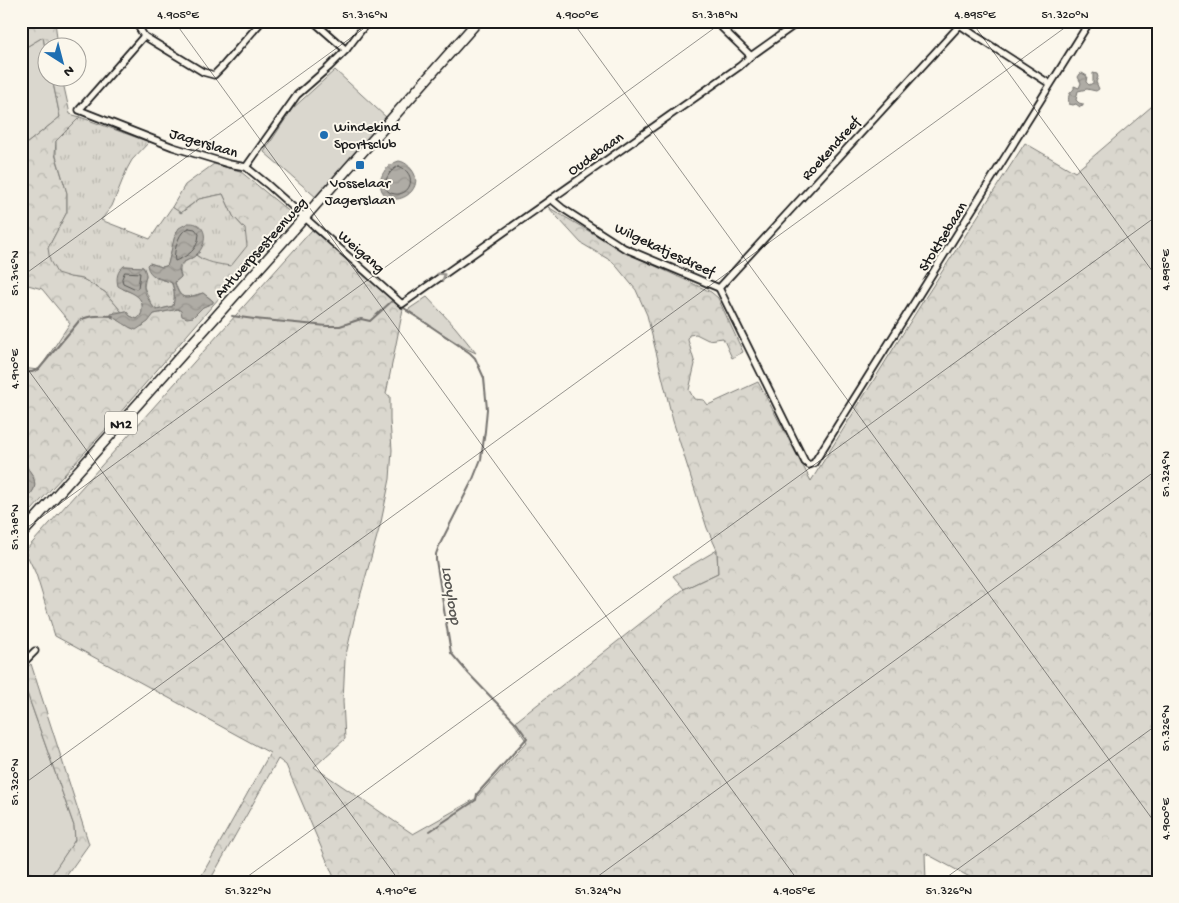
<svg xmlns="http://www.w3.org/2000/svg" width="1179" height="903" font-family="'Gochi Hand',sans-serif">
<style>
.green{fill:#dad7ce;stroke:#7b7a75}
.forest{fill:url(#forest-crowns);stroke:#7b7a75}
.park{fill:url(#park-tufts);stroke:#7b7a75}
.water{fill:url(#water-waves);stroke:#74726e}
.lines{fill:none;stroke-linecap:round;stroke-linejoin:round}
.shore{stroke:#575653;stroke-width:1}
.stream{stroke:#74726e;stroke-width:2}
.minor-casing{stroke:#1c1c1c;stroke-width:9}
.primary-casing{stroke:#1c1c1c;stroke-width:12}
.minor{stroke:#fbf7ec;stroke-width:5.5}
.primary{stroke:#fbf7ec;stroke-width:9}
.oneway{stroke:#97948e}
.ticks{fill:none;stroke:#1c1c1c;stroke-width:1;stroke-opacity:0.45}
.poi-dot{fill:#1f6fb2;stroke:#fbf7ec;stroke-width:2}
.labels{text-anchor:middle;stroke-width:4;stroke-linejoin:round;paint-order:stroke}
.shield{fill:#fbf7ec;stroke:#5f5e5a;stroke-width:1}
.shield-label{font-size:14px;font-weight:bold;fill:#1c1c1c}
.poi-label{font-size:15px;fill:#1c1c1c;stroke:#fbf7ec;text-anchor:start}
.street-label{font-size:15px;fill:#1c1c1c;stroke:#fbf7ec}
.water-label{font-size:16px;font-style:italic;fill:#575653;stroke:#fbf7ec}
.neatline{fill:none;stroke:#1c1c1c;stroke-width:2}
.ticks-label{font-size:12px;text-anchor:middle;fill:#1c1c1c}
</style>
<defs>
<pattern id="forest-crowns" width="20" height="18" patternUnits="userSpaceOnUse" patternTransform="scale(1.25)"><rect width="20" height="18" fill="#dad7ce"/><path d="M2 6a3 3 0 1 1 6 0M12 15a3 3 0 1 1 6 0" fill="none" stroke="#bab8b0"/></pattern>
<pattern id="park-tufts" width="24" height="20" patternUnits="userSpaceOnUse" patternTransform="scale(1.25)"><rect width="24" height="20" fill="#dad7ce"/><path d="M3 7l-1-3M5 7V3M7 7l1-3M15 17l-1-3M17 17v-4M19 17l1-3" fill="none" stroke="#bab8b0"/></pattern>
<pattern id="water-waves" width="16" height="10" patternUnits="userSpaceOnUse" patternTransform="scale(1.25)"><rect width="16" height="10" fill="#afaca5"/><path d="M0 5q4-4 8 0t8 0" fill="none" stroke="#96938d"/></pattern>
</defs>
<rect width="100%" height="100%" fill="#fbf7ec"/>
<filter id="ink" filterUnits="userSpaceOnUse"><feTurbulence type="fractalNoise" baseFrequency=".02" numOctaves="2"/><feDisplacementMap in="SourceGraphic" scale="10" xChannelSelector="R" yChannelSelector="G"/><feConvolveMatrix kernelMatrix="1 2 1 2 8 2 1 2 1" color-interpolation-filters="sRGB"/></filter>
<g filter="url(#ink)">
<!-- green -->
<g class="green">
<path d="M43,37l4,21 1,20h4l8,39 -39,31v-98z"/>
<path d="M335,70l52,48 -70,80 -53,-46 28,-43z"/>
<path d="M427,297l28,30 21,26 -9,-4 -61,-38z"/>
<path d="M717,550l1,23 -34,16 -11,-13z"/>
<path d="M21,688l6,5 47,133 1,14 -27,41 -27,-12z"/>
</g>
<!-- forest -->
<g class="forest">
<path d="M36,21h19l3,26 -10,1 -1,10 -4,-21 -22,13v-19z"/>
<path d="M52,78h10l8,36 10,3 -24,24 -1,13 12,39v19l-19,36 22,29 13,2 22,13 17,20h-7l-4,5 9,3 11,8 12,-2 11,-12 24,-5 15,8 10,-10 10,-5v-1l-10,-8c-17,4 -22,10 -28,-11l6,-5c-4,-16 5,-14 15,-22l7,5 42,-31 -12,-13 -10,-22 -24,5 -19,14 -8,-6 13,-22 29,-21 26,7 52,43 -16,18 -170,197 -85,93v-18c7,-10 18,-12 12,-27 -1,-4 -5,-7 -6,-10 -2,-6 -2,-10 -6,-15v-84l18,2 31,-47 -28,-34 -21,-6v-54l7,-13 -7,-8v-60l39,-31z"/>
<path d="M1158,101v781h-179l-54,-29 1,29h-590l-50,-117 -8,-6 -69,123h-11l72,-129 -215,-117 -19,-62 -11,-23 287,-321 52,44 39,35 -17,85 4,2v24l2,30 -2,29 -9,43 -25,89 -11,48 -2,42 2,38 -31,28 99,67 62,-35 52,-57 -13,-19 170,-134 34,-16 -1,-23 -10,-22 -34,-107 -26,-106 -11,-25 -23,-28 -32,-19 -33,-36 73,43 90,42 7,6 25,54 -11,6 -9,-20 -15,2 -12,-6 -7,1 -1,5 7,24 -6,26 5,9 10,1 4,5 50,-23 53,99 114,-183 100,-155 50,29z"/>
<path d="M31,664l58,180 -27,38h-41v-13l27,11 27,-40 -1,-14 -47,-133 -6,-5v-16z"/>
</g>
<!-- park -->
<path class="park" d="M80,117l69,25 -17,18 -5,9 -15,37 -11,14 49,19 22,-32 9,6 18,-14 24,-5 10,22 12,13 2,17 -16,20c-13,-2 -24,-3 -35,-11l4,-3 -20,-24 -5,8 -7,28 -2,2 -4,1 -12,-4 6,15 15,4c4,9 4,15 2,24l-16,4 -4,-2 -9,-21 2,-12 -3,-8 -19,-1 -1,23c4,2 9,3 12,5 9,6 10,19 2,25l-7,-3 -4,-5 -4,1 -17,-20 -22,-13 -13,-2 -13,-4 -7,-12 -2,-13 19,-36v-19l-11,-37v-15z"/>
<!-- water -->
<g class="water">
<path d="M1082,73l5,3 -1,6 3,3 4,-2v-10l4,1 1,3 -2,5 3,7 -3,2 -9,-2 -9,2 -2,9 3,3 4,1v2l-3,1 -4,-3 -3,1 -4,-1c-1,-7 -1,-10 5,-15v-3l5,2 2,-5 -3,-6 2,-3z"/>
<path d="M399,161c6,1 9,4 13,9 15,20 -19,41 -30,21 -6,-13 5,-27 17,-30z"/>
<path d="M188,223c3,0 6,0 8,1 13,5 9,23 1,30 -4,5 -14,7 -17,11 -2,4 0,8 1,12l-6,5c4,20 12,16 28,11l10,8v2l-10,4 -10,10 -6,1 -5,-2 -1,-5 -3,-2 -24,5 -6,8 -12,8c-10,-3 -15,-10 -25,-13v-3l15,-3 4,5 7,3c4,-3 5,-5 5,-10 2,-15 -15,-17 -24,-23 -2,-8 -1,-15 6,-20l19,1c7,11 -1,11 1,21 1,7 6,14 10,20l3,2 16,-4c2,-9 2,-15 -1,-23 -11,-5 -23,-5 -25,-18l2,-2 13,4 4,-1 2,-2 7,-29 4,-7z"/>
<path d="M21,452c4,5 4,9 6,15 1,3 5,6 6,10 6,14 -5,18 -12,27z"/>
</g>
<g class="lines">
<!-- shore -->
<g class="shore">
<path d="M399,166c20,9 11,30 -4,28 -17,-2 -9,-23 4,-28z"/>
<path d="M189,228l6,1 4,5c-1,16 -11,22 -24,27 -2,-6 2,-22 7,-28 2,-3 4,-3 7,-5z"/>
<path d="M125,272l15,1 -2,15 -2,1 -13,-6 -1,-4z"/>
</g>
<!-- stream -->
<g class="stream">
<path d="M404,308l66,45 5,5 9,20 3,31 -2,22 -4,28 -8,20 -34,67 -3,8v6l15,93 18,21 48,50 10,14 -50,56 -1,6 -46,31"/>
<path d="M232,316l22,3 73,7h13l21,-7 9,2 23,-21 1,1"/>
<path d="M21,372h11l7,-3 40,-48c10,-7 22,-5 34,-5"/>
</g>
<defs>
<g id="minor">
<path d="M135,21l9,15 -65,74 94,37 56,17 17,3 21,17 135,120 338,-238 11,-10 49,-35"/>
<path d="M313,21l33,29"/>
<path d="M715,21l36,35"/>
<path d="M957,21l3,4 13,9 77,50"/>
<path d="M144,36l59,36 11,3 8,-8 40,-46"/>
<path d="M246,167l51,-72 32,-28 17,-17 22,-29"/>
<path d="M551,199l11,9 62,40 95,40"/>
<path d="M719,288l86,174 4,3 5,-2 276,-442"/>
<path d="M719,288l241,-263"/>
<path d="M21,665l14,-14"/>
</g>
<path id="primary" d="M21,535l283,-317 174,-197"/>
</defs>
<!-- minor casing -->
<use href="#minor" class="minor-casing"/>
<!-- primary casing -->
<use href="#primary" class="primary-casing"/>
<!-- minor -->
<use href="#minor" class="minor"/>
<!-- primary -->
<use href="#primary" class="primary"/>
</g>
<!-- one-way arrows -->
<defs><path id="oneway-chevron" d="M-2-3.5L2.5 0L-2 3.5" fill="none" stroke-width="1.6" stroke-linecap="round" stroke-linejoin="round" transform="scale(1.25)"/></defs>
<use class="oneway" href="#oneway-chevron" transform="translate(442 276) rotate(-35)"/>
</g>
<!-- ticks -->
<path class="ticks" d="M174,21l625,861M572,21l586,806M971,21l187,258M21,23l3,-2M21,277l353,-256M21,360l379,522M21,532l703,-511M21,786l1053,-765M240,882l918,-667M590,882l568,-413M940,882l218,-158"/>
<!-- markers -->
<g class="poi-dot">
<circle cx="324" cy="135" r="5"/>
<rect x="355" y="160" width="10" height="10" rx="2.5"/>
</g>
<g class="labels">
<!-- shield labels -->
<rect class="shield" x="105" y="411.5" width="32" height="23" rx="4"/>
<g class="shield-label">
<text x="121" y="428">N12</text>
</g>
<!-- poi labels -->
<g class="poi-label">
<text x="334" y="131">Windekind<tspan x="334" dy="17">Sportsclub</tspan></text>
<text x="360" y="187" text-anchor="middle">Vosselaar<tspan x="360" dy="17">Jagerslaan</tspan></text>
</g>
<!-- street labels -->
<g class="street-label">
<text transform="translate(204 142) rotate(17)" y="5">Jagerslaan</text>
<text transform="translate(830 148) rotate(-48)" y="5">Roekendreef</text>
<text transform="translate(595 153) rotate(-35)" y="5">Oudebaan</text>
<text transform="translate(942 236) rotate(-58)" y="5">Stoktsebaan</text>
<text transform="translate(260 247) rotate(-48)" y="5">Antwerpsesteenweg</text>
<text transform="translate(665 249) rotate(25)" y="5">Wilgekatjesdreef</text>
<text transform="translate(362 251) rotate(41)" y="5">Weigang</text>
</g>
<!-- water labels -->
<g class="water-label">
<text transform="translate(453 595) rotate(81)" y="6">Looyloop</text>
</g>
</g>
<!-- margin -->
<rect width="1179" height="903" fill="none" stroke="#fbf7ec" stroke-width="55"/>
<!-- north arrow -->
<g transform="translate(62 62) rotate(144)"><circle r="24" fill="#fbf7ec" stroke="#a29f99"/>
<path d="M0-4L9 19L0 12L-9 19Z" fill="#1f6fb2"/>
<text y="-8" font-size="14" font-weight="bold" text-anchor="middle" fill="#1c1c1c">N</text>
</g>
<rect x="28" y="28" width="1124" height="848" class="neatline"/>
<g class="ticks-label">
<text x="178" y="18">4.905°E</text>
<text x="365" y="18">51.316°N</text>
<text x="577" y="18">4.900°E</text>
<text x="715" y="18">51.318°N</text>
<text x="975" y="18">4.895°E</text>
<text x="1065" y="18">51.320°N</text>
<text transform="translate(1165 270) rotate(-90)" y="4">4.895°E</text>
<text transform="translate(14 273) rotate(-90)" y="4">51.316°N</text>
<text transform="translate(14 369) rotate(-90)" y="4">4.910°E</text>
<text transform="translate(1165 474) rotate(-90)" y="4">51.324°N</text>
<text transform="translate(14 527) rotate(-90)" y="4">51.318°N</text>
<text transform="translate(1165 728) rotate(-90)" y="4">51.326°N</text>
<text transform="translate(14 782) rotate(-90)" y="4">51.320°N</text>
<text transform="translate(1165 819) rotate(-90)" y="4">4.900°E</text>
<text x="248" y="894">51.322°N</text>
<text x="396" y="894">4.910°E</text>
<text x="598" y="894">51.324°N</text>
<text x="794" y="894">4.905°E</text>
<text x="949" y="894">51.326°N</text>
</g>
</svg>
